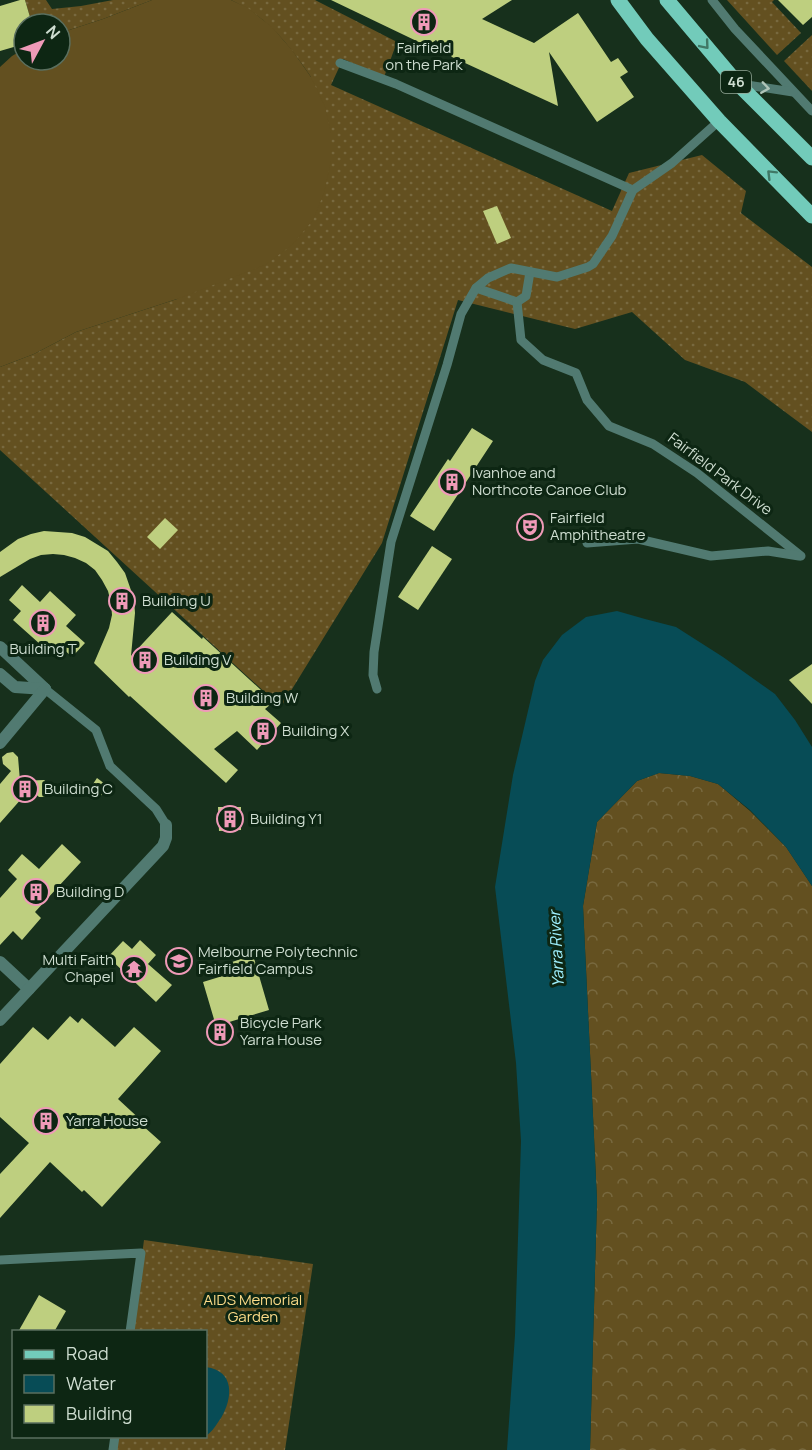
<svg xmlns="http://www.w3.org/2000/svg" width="812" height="1450" font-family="Manrope,sans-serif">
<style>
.grass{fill:url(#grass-dots)}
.forest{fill:url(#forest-crowns)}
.pitch{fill:#635020}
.water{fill:#074c56}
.building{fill:#becf7f}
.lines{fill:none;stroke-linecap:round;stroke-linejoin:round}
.service{stroke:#517a71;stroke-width:9}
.minor{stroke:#517a71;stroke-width:12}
.primary{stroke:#72cbba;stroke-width:15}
.oneway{stroke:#407866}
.oneway2{stroke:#afc4b8}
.labels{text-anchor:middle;stroke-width:6;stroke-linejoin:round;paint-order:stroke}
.shield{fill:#0d2613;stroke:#94a697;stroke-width:1.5}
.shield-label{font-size:14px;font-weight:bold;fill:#ceddd0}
.poi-label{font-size:15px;fill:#ceddd0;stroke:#0d2613;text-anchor:start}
.street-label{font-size:15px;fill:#ceddd0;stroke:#0d2613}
.park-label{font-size:15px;fill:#fcdb88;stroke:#0d2613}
.water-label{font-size:16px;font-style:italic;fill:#9ef0fe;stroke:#0d2613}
</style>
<defs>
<pattern id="grass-dots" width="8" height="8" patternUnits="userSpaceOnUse" patternTransform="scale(1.5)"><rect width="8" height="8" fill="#635020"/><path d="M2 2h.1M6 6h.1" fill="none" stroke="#78693f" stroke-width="1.8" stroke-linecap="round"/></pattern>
<pattern id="forest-crowns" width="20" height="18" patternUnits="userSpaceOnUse" patternTransform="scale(1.5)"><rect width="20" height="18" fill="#635020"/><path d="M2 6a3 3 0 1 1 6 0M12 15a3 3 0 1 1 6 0" fill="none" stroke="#78693f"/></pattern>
</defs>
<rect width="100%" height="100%" fill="#17301c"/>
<!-- grass -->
<g class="grass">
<path d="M25,0h21l6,9 29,-3 32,-6h39l-49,19 -43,14v-9h-28z"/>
<path d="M231,0h84l82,42 -13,35 -41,-18 -12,26 281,126 17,-38 73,-18 44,36 -5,22 71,54v165l-67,-50 -60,-22 -53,-48 -57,17 -117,-29 -76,243 -101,164 -281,-257v-83l34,-13 42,-22 101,-33 134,-222c-23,-33 -42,-59 -80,-77z"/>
<path d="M727,0h47l-2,2 29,31 -24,22z"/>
<path d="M812,35v56l-28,-30z"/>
<path d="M144,1240l169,24 -28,186h-169l1,-13 89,-1v-104l-74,-1z"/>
</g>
<!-- forest -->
<path class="forest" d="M659,773l31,3 28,8 32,27 36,36 26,39v564h-222l7,-250 -14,-294 14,-84 40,-41z"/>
<!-- pitch -->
<path class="pitch" d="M152,0h79l17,8 24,19 20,23 19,27 14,30 6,26v28l-7,32 -11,27 -21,25 -27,20 -88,34 -101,33 -42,22 -34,13v-300l12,-11 12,-7v11h36v-27l43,-14z"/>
<!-- water -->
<g class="water">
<path d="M617,611l28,8 31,8 47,30 52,37 20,26 17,27v139l-26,-39 -36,-37 -32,-26 -28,-8 -31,-3 -22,8 -40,41 -14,84 14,294 -7,250h-83l8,-115 6,-194 -5,-78 -21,-176 18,-112 22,-94 8,-21 19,-25 24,-18z"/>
<path d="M206,1367c29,4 27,31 15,51 -5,7 -8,13 -15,18z"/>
</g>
<!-- building -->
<g class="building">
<path d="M20,0h5l7,24h-8v20l-24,7v-45z"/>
<path d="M331,0h181l-30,19 52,24 44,-30 33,49 7,-4 10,14 -8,5 14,20 -37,25 -48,-70 9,54 -106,-49 -16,-17 -9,6z"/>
<path d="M778,0h34v17l-9,8z"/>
<path d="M497,206l14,32 -14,6 -14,-33z"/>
<path d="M472,428l21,13 -59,90 -24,-15 38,-57 2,2z"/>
<path d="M165,518l13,12 -18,19 -13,-12z"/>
<path d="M44,531l28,2 13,4 23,14 9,11 8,11 9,26 1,14 -4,43 41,-44 30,27 1,-2 58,53 -2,3 12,11 -6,5 16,14 -24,27 -20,-19 -23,18 24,21 -12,13 -96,-87 -1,1 -35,-34 15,-35 3,-13 -1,-12 -3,-12 -6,-11 -7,-10 -9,-7 -11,-5 -11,-3 -11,-1 -12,1 -11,4 -30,18v-25l18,-13 13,-5z"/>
<path d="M432,546l20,13 -34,51 -20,-13z"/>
<path d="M22,585l18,17 10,-11 26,24 -10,11 19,17 -13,14 -14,-13 -8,9 -37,-33 8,-9 -12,-11z"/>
<path d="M812,664v40l-23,-24z"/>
<path d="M13,752l5,5 2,24 24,-1 6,5v7l-4,5h-7l-9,-8 -30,34v-39l11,-13 -8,-7 -1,-7 5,-4z"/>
<path d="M97,778l8,6 2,10 -10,2 -8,-6z"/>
<path d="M218,807h23v23l-22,1z"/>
<path d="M62,844l19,18 -46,50 6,6 -19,22 -9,-9 -13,14v-47l17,-19 -9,-9 14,-16 17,15z"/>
<path d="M140,940l16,15 -8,9 24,21 -16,17 -48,-45 15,-16 9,8z"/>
<path d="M253,955l16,55 -53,16 -13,-44 26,-8 -3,-10z"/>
<path d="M70,1016l8,7 4,-5 33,29 19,-20 27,24 -43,48 26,24 -2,2 19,17 -59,65 -18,-17 -2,2 -32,-30 -50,56v-44l29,-31 -29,-26v-53l33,-37 15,13z"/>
<path d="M39,1295l27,16 -12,21h-36z"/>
</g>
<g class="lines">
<!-- service -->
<g class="service">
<path d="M712,0l23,29 77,82"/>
<path d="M340,63l56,21 237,106"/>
<path d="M740,84l53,8"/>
<path d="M476,288l41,14"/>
<path d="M517,302l4,38 22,20 33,13 11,27 22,26 44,18 44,29 104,83"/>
<path d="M517,302l9,-6 4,-24"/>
<path d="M587,543l51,-4 73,17 57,-5 31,5"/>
<path d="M45,689l51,41 14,36 46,43 10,16"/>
<path d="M377,689l-4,-14 1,-23 17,-110 56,-177 14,-51 15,-26 12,-10 23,-10 46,9 31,-10 5,-3 19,-28 21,-46 39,-27 47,-42"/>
<path d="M0,1260l141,-7 -11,79"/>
<path d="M113,1450l2,-14"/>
</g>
<!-- minor -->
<g class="minor">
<path d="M0,647l45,42"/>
<path d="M0,674l15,13 30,2"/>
<path d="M0,743l45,-54"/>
<path d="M0,962l29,27"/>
<path d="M0,1020l163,-174 3,-8v-13"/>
</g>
<!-- primary -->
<g class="primary">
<path d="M618,0l29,39 72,82 93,95"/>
<path d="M667,0l70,83 75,75"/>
</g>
</g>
<!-- one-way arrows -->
<defs><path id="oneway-chevron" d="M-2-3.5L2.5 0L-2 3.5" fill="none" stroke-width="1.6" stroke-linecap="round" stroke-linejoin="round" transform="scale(1.5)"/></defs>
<g class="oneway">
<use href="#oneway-chevron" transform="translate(705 45) rotate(50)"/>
<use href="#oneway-chevron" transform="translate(771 174) rotate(-135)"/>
</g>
<use class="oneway2" href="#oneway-chevron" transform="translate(765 88) rotate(8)"/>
<!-- icons -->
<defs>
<symbol id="building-ring" viewBox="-11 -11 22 22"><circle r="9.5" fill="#0d2613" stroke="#ef9ab8" stroke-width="1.5"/><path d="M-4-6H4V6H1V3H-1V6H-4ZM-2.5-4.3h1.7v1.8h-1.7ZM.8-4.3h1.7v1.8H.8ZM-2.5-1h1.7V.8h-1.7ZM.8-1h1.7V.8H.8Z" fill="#ef9ab8"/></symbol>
<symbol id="theatre-ring" viewBox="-11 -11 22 22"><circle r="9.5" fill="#0d2613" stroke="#ef9ab8" stroke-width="1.5"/><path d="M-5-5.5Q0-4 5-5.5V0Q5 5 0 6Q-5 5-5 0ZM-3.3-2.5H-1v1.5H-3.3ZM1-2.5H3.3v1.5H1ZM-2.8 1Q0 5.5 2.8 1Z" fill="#ef9ab8"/></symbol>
<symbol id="university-ring" viewBox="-11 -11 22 22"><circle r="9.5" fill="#0d2613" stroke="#ef9ab8" stroke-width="1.5"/><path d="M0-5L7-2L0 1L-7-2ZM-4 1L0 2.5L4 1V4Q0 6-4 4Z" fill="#ef9ab8"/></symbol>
<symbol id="temple-ring" viewBox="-11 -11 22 22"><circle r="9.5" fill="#0d2613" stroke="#ef9ab8" stroke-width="1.5"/><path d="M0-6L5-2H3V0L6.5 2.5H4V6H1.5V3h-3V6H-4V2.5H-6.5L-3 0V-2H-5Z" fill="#ef9ab8"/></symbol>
</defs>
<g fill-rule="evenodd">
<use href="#building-ring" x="409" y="7" width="30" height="30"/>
<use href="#building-ring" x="437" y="467" width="30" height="30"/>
<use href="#theatre-ring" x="515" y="512" width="30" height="30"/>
<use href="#building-ring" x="107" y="586" width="30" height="30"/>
<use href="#building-ring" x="28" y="608" width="30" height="30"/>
<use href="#building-ring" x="130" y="645" width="30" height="30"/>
<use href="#building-ring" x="191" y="683" width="30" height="30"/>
<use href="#building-ring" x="248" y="716" width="30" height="30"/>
<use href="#building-ring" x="10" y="774" width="30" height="30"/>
<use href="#building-ring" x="215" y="804" width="30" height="30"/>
<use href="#building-ring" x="21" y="877" width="30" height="30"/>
<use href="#university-ring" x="164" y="946" width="30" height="30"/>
<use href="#temple-ring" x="119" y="954" width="30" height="30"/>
<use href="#building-ring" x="205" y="1017" width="30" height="30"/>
<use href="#building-ring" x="31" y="1106" width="30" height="30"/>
</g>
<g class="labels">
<!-- shield labels -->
<rect class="shield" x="721" y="71" width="30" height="22" rx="4.5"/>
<g class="shield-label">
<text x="736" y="87">46</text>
</g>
<!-- poi labels -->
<g class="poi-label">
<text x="424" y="53" text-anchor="middle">Fairfield<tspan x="424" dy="17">on the Park</tspan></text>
<text x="472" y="478">Ivanhoe and<tspan x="472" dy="17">Northcote Canoe Club</tspan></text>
<text x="550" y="523">Fairfield<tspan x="550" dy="17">Amphitheatre</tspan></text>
<text x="142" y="606">Building U</text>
<text x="43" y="654" text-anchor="middle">Building T</text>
<text x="164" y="665">Building V</text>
<text x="226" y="703">Building W</text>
<text x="282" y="736">Building X</text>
<text x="44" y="794">Building C</text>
<text x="250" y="824">Building Y1</text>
<text x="56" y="897">Building D</text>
<text x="198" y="957">Melbourne Polytechnic<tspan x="198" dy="17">Fairfield Campus</tspan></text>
<text x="114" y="965" text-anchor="end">Multi Faith<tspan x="114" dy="17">Chapel</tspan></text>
<text x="240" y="1028">Bicycle Park<tspan x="240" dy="17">Yarra House</tspan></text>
<text x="66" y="1126">Yarra House</text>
</g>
<!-- street labels -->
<g class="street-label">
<text transform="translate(720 474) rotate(37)" y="5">Fairfield Park Drive</text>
</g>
<!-- park labels -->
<g class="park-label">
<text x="253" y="1305">AIDS Memorial<tspan x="253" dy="17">Garden</tspan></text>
</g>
<!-- water labels -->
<g class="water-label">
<text transform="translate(556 949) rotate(-93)" y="6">Yarra River</text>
</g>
</g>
<!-- legend -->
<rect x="12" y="1330" width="195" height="108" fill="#0d2613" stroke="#5a6f5f" stroke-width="1.5"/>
<rect x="24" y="1350" width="30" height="9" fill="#72cbba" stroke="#5a6f5f" stroke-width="1.5"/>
<text x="66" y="1360" font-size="18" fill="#ceddd0">Road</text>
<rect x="24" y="1375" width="30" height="18" fill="#074c56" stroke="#5a6f5f" stroke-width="1.5"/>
<text x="66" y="1390" font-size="18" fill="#ceddd0">Water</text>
<rect x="24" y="1405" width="30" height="18" fill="#becf7f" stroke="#5a6f5f" stroke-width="1.5"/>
<text x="66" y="1420" font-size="18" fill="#ceddd0">Building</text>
<!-- north arrow -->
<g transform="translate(42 42) rotate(49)"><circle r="28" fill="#0d2613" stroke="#5a6f5f" stroke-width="1.5"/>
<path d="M0-4.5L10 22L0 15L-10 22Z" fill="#ef9ab8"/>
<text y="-9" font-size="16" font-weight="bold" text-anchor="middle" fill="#ceddd0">N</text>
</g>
</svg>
